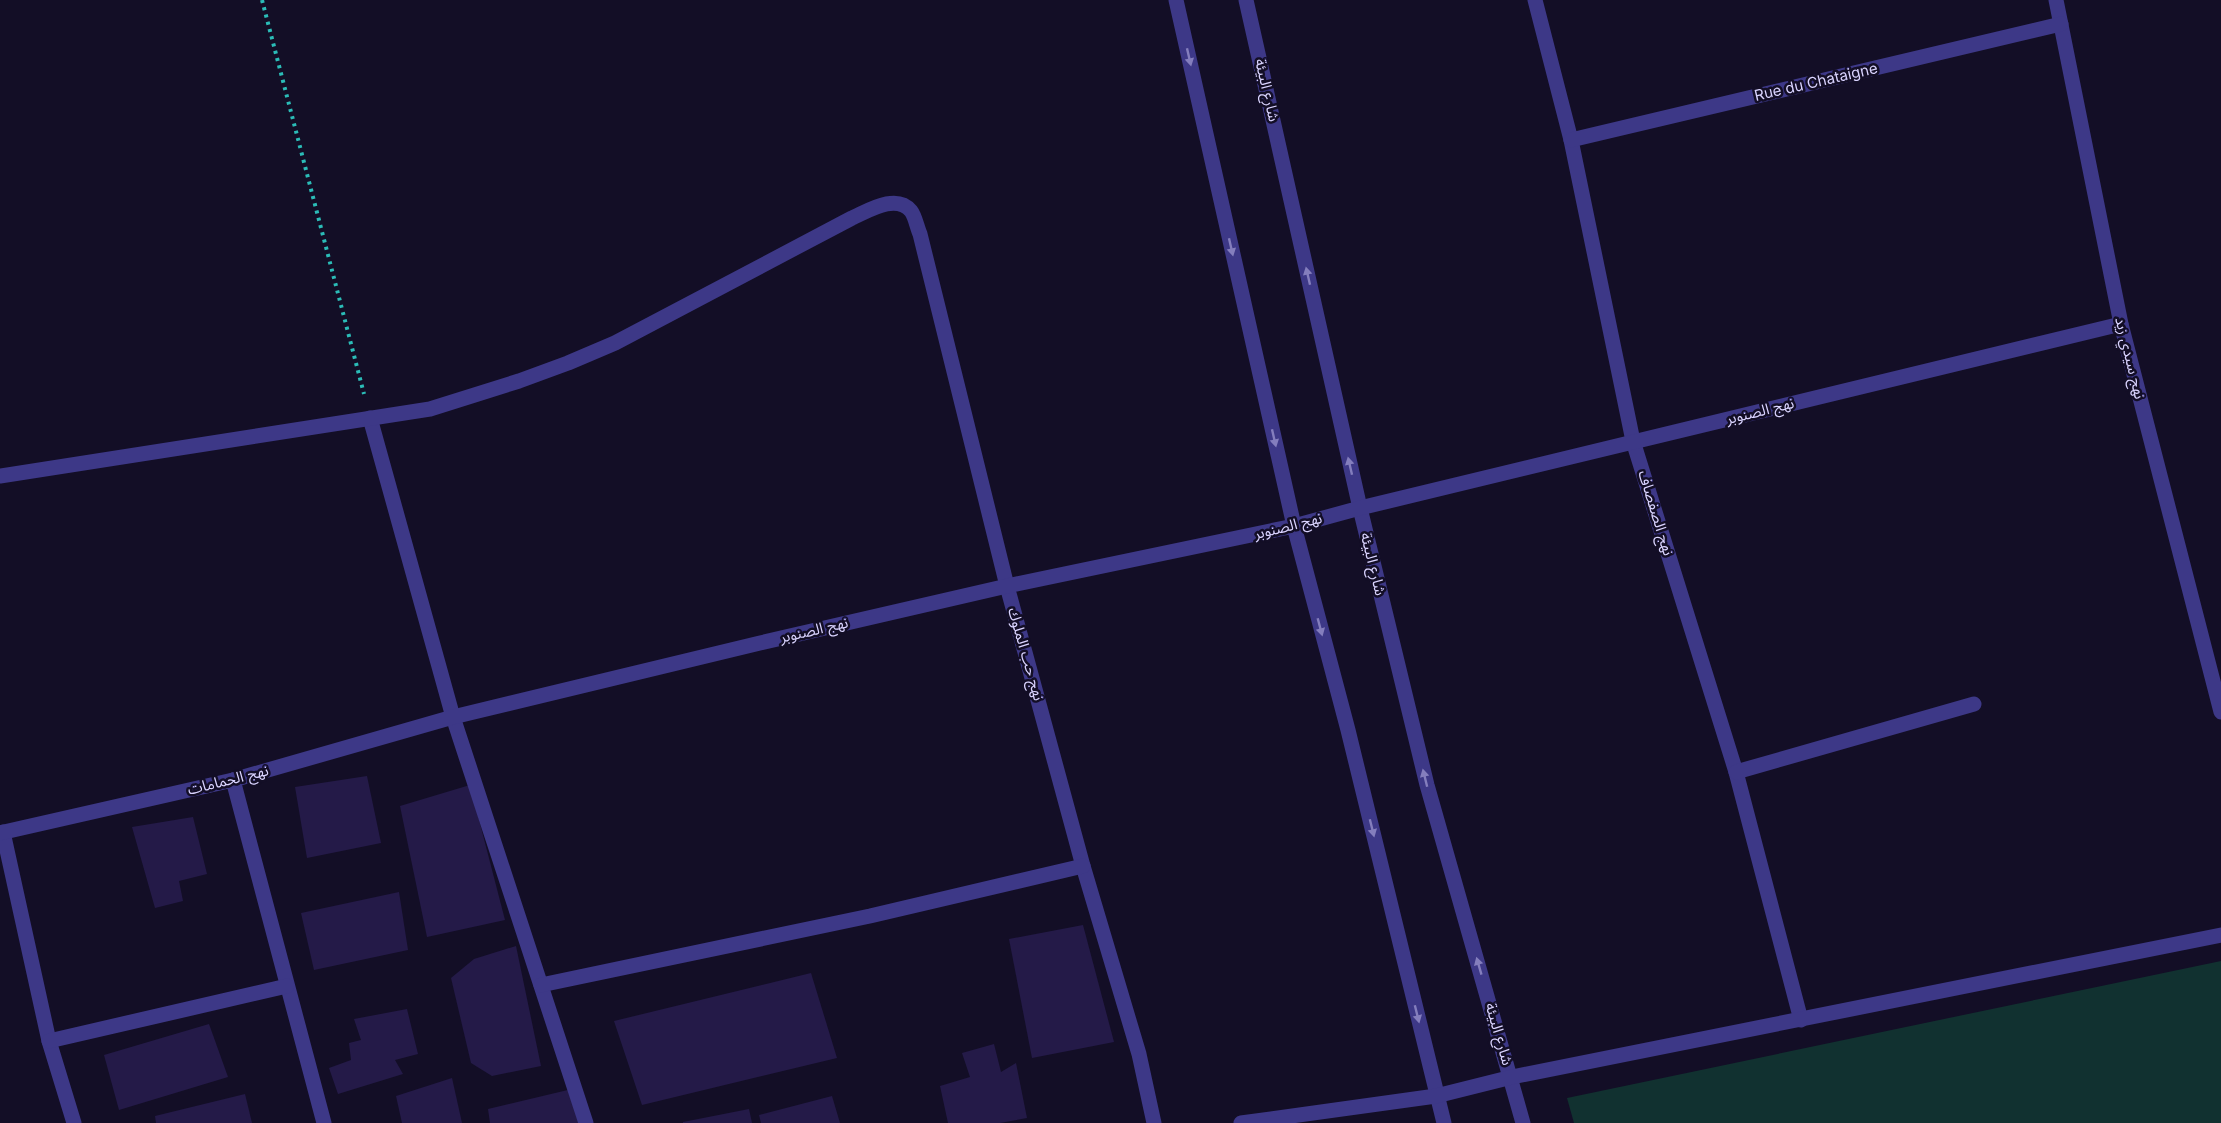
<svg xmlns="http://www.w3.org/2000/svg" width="2221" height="1123" font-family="Inter,'Noto Sans Arabic',sans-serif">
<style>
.green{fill:#113130}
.building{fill:#241a48}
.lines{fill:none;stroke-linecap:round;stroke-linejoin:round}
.path{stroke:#2bbcb7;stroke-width:4;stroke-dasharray:3 4.5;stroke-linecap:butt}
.minor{stroke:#3d3887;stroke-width:15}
.oneway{fill:#847ebd}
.labels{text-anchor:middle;stroke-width:5;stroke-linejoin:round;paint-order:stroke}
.street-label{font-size:15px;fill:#dad4ff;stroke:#130e26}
</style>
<rect width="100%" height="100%" fill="#130e26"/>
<!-- green -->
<path class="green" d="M2221,961v162h-647l-7,-25z"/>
<!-- building -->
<g class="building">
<path d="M367,776l14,67 -74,15 -12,-71z"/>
<path d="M470,785l35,135 -78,17 -27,-131z"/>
<path d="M193,817l14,57 -28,7 4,20 -28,7 -23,-81z"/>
<path d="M399,892l9,58 -94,20 -13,-57z"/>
<path d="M1083,925l31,117 -82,16 -23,-119z"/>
<path d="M516,946l25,120 -49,10 -21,-13 -20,-85 23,-19z"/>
<path d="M811,973l26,85 -195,47 -28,-84z"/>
<path d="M407,1009l11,45 -23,6 8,14 -65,20 -9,-26 22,-8 -2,-17 12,-3 -7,-21z"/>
<path d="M209,1024l19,53 -109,33 -15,-55z"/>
<path d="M994,1044l7,28 15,-9 11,55 -27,5h-52l-8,-37 30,-9 -8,-24z"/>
<path d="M452,1078l10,45h-60l-6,-27z"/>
<path d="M572,1089l9,34h-91l-2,-14z"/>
<path d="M245,1094l7,29h-96l-1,-7z"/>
<path d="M832,1096l8,27h-79l-2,-8z"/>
<path d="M749,1109l3,14h-69v-1z"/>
</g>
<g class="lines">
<!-- path -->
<path class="path" d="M262,0l102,394"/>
<!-- minor -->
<g class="minor">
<path d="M1176,0l118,526 54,204 96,393"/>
<path d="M1246,0l114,508 67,277 96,338"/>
<path d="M1535,0l36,140 62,301 103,331 65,248"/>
<path d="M2056,0l65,324 100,388"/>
<path d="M1571,140l490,-116"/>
<path d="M370,418l83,299 133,406"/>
<path d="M0,476l430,-67 89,-28 49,-18 47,-20 237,-125c16,-7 44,-25 59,-7 4,5 6,16 9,23l87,352 76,280 56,188 15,69"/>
<path d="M1736,772l238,-68"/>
<path d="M233,780l91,343"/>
<path d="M3,832l46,209 25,82"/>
<path d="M0,833l233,-53 220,-63 307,-74 247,-57 287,-60 66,-18 761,-184"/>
<path d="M541,985l329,-69 213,-50"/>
<path d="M49,1041l238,-55"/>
<path d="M1241,1123l195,-27 76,-19 709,-142"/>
</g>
</g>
<!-- one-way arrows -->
<defs><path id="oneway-solid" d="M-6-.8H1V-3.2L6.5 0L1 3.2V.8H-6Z" transform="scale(1.5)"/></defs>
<g class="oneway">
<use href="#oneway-solid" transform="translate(1189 57) rotate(77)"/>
<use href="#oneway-solid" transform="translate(1231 247) rotate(77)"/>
<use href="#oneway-solid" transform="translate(1308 276) rotate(-103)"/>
<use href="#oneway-solid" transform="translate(1274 438) rotate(77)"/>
<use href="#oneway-solid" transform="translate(1350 466) rotate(-103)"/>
<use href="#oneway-solid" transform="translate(1320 627) rotate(75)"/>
<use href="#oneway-solid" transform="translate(1425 778) rotate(-104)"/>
<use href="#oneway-solid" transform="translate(1372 828) rotate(76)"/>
<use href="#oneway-solid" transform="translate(1479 966) rotate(-106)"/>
<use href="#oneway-solid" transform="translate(1417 1014) rotate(76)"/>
</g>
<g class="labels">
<!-- street labels -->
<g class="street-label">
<text transform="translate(1816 82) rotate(-13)" y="5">Rue du Chataigne</text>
<text transform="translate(1267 90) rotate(77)" y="5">شارع البيئة</text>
<text transform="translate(2130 358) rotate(76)" y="5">نهج سيدي زيد</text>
<text transform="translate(1760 411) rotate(-14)" y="5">نهج الصنوبر</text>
<text transform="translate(1656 513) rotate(73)" y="5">نهج الصفصاف</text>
<text transform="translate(1288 526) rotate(-14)" y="5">نهج الصنوبر</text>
<text transform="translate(1373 564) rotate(76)" y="5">شارع البيئة</text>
<text transform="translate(814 630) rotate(-13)" y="5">نهج الصنوبر</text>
<text transform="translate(1026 654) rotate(74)" y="5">نهج حب الملوك</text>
<text transform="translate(228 780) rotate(-14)" y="5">نهج الحمامات</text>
<text transform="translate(1499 1034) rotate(74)" y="5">شارع البيئة</text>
</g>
</g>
</svg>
